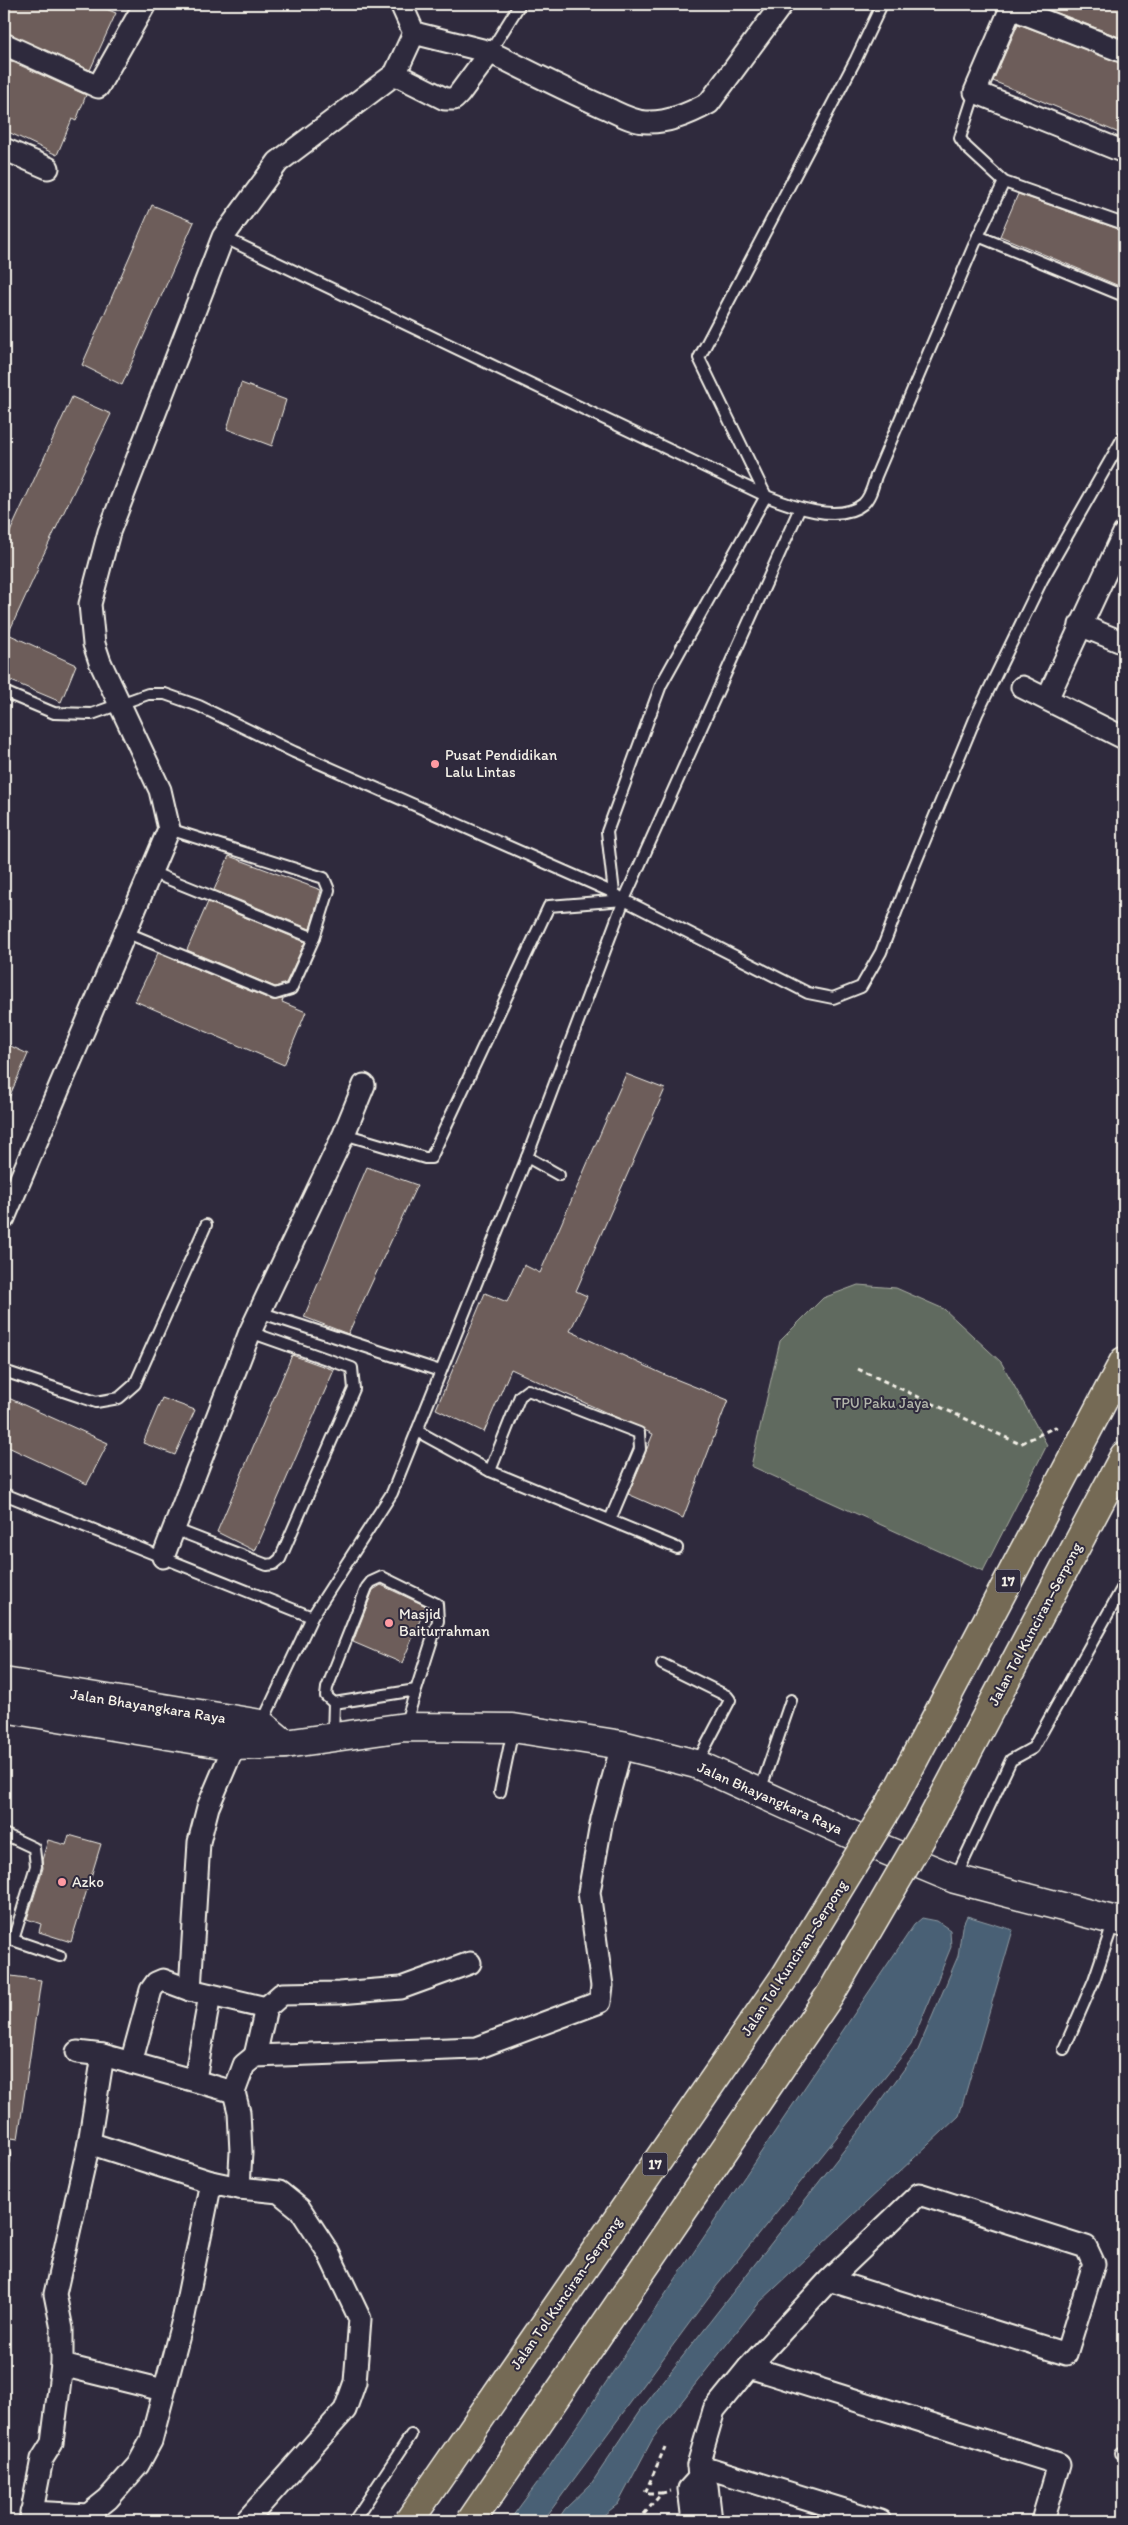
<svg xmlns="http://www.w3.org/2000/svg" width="1128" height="2525" font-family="Itim,sans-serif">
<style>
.green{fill:#616b5f;stroke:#aaaea4}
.water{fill:#4a6175;stroke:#8e9ba3}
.building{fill:#6d5d5a;stroke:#f4f1e8}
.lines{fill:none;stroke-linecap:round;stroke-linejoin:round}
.lane-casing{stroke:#f4f1e8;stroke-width:14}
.street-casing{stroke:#f4f1e8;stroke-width:25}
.secondary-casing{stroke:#f4f1e8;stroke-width:31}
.highway-casing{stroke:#f4f1e8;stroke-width:31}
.path{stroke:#f4f1e8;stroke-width:3;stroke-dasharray:5 4;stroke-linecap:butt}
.lane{stroke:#2f2a3d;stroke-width:10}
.street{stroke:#2f2a3d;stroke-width:21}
.secondary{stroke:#2f2a3d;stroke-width:28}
.highway{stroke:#756a55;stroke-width:28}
.highway-bridge-casing{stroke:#f4f1e8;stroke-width:31;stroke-linecap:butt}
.highway-bridge{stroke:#756a55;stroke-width:28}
.poi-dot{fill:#ff9aa2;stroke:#2f2a3d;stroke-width:2}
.labels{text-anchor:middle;stroke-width:4;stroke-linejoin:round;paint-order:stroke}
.shield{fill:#2f2a3d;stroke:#b9b5b5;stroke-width:1}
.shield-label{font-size:14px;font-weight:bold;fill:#f4f1e8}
.poi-label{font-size:15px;fill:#f4f1e8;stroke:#2f2a3d;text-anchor:start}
.park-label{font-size:15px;fill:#b2b5aa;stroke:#2f2a3d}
.street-label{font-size:15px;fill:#f4f1e8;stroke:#2f2a3d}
</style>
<rect width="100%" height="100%" fill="#2f2a3d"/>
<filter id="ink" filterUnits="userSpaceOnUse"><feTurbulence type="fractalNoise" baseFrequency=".02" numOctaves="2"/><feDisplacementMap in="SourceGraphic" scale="10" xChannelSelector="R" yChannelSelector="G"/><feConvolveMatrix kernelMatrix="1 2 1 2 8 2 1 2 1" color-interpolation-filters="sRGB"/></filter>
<g filter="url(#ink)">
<!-- green -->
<path class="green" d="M858,1285l38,3 48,21 57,53 46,83 -64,126 -232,-105 29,-125 43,-43z"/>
<!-- water -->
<g class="water">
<path d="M967,1916l46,14 -54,186 -199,186 -107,136 -35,66 -22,17h-39l8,-12 26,-25 49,-73 222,-284 56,-77 40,-94 4,-29z"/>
<path d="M922,1918l15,3 13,9 1,17 -40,98 -195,242 -173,234h-34l40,-54 365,-542z"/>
</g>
<!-- building -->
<g class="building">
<path d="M12,4h82l22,9 -26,57 -86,-38v-8z"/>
<path d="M1035,4h79l10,4v31z"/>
<path d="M1018,24l106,40v71l-131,-54z"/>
<path d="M4,58l82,37 -10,26 -4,-2 -15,36 -53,-25z"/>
<path d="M1018,194l106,37v57l-124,-52z"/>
<path d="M152,205l42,17 -72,163 -40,-20z"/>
<path d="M241,383l45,17 -14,46 -45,-17z"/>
<path d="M72,397l39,17 -74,154 1,1 -30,65 68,31 -15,37 -57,-24v-133z"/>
<path d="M229,856l92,34 -11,39 -96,-39z"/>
<path d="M208,902l97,40 -19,41 -11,4 -88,-37z"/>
<path d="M158,953l114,47 11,-1 -1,3 24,10 -22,53 -149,-64z"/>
<path d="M4,1043l24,11 -24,55z"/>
<path d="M626,1074l39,15 -89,202 11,5 -17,35 93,43 65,26 -45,118 -55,-24 25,-60 -142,-65 -27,63 -48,-23 49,-116 22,9 17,-37 16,8z"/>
<path d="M367,1167l50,18 -69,149 -44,-17z"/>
<path d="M292,1355l42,15 -79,181 -38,-19z"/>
<path d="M4,1396l104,47 -21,41 -83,-39z"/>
<path d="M162,1398l33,12 -20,45 -32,-12z"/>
<path d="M381,1585l45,21 -24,57 -49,-21 20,-52z"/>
<path d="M69,1835l32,9 -30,98 -32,-10 2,-8 -14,-5 16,-51 -1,-8 6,-20 18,5z"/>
<path d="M4,1975l37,5 -23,159 -14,-2z"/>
</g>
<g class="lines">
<defs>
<g id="lane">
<path d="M490,52l30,-48"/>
<path d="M975,92l-15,46 6,9 38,35 120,42"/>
<path d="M978,236l146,60"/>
<path d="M223,237l543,259"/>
<path d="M766,496l-67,-138 157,-299 26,-55"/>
<path d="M4,692l50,21 38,1 56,-20h17l34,12 95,46 320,141"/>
<path d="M169,829l155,49 5,12 -15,48"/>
<path d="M624,900l175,-390"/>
<path d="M125,932l150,62 16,-5 23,-51 -163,-66"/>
<path d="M344,1134l81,24h6l118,-252 75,-6 184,93 25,5 28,-11 20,-35 29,-76 67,-162 65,-134 82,-144"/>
<path d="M527,1157l32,18"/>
<path d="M259,1312l181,59"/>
<path d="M4,1371l92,31 23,-4 16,-14 71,-159"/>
<path d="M417,1431l73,40 187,77"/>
<path d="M490,1471l30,-75 8,-6 111,43 1,16 -30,71"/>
<path d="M4,1494l308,123"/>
<path d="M174,1529l93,36 7,-1 6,-5 74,-170 -2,-21 -102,-36"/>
<path d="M662,1664l65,32 3,4 -33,63"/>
<path d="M262,1723l50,-106 80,-124 135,-336 97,-257 -10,-7 -7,-61 54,-147 105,-189c25,10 73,28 97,8 8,-7 10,-19 13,-28l102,-240 26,-54"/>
<path d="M405,1725l33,-104 -1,-17 -55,-27 -11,5 -4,5 -40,101 -1,8 8,7 82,-13"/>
<path d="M333,1737l1,-34"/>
<path d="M760,1791l31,-91"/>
<path d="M500,1792l13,-63"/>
<path d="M4,1834l30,14 2,18 -23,74"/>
<path d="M955,1879l56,-119 22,-12 91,-163"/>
<path d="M4,1937l56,19"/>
<path d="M1064,2049l30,-69 20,-59"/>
<path d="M4,2154v6"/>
<path d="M1121,2453l3,1"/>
<path d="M354,2521l57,-86"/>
</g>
<g id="street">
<path d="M414,33l76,19"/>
<path d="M4,44l94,43 47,-83"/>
<path d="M1124,52l-113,-44 -36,84 149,60"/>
<path d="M395,74l50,25h9l5,-5 31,-42c38,19 75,38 114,55 14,6 28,15 43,15 22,1 44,-9 62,-19l73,-99"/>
<path d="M4,149l44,19"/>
<path d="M1080,625l44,18"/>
<path d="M1022,687l102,51"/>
<path d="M1047,699l77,-166"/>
<path d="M4,1218l165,-389 -9,-39 -60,-128 -6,-18 -4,-40 19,-72 114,-295 55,-75 117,-88 19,-41 -13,-29"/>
<path d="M163,1557l87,-225 94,-198 20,-49"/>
<path d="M190,1990l9,-148 9,-35 26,-61"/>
<path d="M77,2052l26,3 131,37"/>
<path d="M255,2056l11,-48 16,-14 57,-1 62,-5 69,-25"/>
<path d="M131,2063l20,-73 5,-7 7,-3 27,10 76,18"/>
<path d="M195,2079l15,-84"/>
<path d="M89,2143l122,39 28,6 40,4 21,17 28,43 32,67 -5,63 -10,28 -99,111"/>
<path d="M239,2188l2,-36 -2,-40 -5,-20 10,-27 11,-9 222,-8 123,-46 2,-16 -13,-94 13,-73 20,-74"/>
<path d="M62,2365l101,25"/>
<path d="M749,2367l310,97 -17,57"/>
<path d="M698,2465l182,56"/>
<path d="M31,2512l57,3 20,-16 30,-34 13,-24 33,-125 27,-134"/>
<path d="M30,2521l12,-62 10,-16 10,-78v-36l-7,-35 34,-151 14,-88"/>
<path d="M693,2521l-4,-32 10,-11"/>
<path d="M711,2521l-4,-35 -8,-8 -1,-13 16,-55 35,-43 80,-87 90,-86 167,53 8,17 -28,90 -237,-74"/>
</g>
<g id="secondary">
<path d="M4,1682l257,42 24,20"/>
<path d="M4,1708l230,38 51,-2 120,-17 108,1 109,17 74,19 187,85 72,30 169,44"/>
</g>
<g id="highway">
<path d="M892,1801l232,-440"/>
<path d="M930,1823l194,-367"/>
</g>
</defs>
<!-- lane casing -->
<use href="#lane" class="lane-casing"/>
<!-- street casing -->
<use href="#street" class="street-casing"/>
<!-- secondary casing -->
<use href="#secondary" class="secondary-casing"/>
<!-- highway casing -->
<use href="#highway" class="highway-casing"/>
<!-- path -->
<g class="path">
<path d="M858,1369l162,75 35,-17 6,4"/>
<path d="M662,2493h-17l20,-46"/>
<path d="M638,2521l24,-28 9,-2"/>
</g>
<!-- lane -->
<use href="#lane" class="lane"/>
<!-- street -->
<use href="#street" class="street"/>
<!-- secondary -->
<use href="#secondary" class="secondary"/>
<!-- highway -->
<use href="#highway" class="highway"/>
<defs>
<g id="highway-bridge">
<path d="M409,2521l377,-546 106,-174"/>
<path d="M471,2521l359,-526 100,-172"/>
</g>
</defs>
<!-- highway-bridge casing -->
<use href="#highway-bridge" class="highway-bridge-casing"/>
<!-- highway-bridge -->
<use href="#highway-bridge" class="highway-bridge"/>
</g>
</g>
<!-- markers -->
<g class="poi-dot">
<circle cx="435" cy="764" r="5"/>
<circle cx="389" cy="1623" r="5"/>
<circle cx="62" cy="1882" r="5"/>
</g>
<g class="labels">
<!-- shield labels -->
<g class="shield">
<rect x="995.5" y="1569.5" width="25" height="23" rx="4"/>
<rect x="642.5" y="2152.5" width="25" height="23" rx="4"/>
</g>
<g class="shield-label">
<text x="1008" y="1586">17</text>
<text x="655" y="2169">17</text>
</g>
<!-- poi labels -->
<g class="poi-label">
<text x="445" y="760">Pusat Pendidikan<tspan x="445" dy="17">Lalu Lintas</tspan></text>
<text x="399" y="1619">Masjid<tspan x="399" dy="17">Baiturrahman</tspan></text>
<text x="72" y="1887">Azko</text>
</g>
<!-- park labels -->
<g class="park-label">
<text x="881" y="1408">TPU Paku Jaya</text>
</g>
<!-- street labels -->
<g class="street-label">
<text transform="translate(1035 1624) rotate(-62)" y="5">Jalan Tol Kunciran–Serpong</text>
<text transform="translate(148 1706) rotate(9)" y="5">Jalan Bhayangkara Raya</text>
<text transform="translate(770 1798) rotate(24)" y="5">Jalan Bhayangkara Raya</text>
<text transform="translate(794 1958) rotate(-57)" y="5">Jalan Tol Kunciran–Serpong</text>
<text transform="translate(566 2293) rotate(-55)" y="5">Jalan Tol Kunciran–Serpong</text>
</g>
</g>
<!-- margin -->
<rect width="1128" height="2525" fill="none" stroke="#2f2a3d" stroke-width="20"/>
<rect x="10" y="10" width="1108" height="2505" fill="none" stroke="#f4f1e8" stroke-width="2" filter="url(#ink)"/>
</svg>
